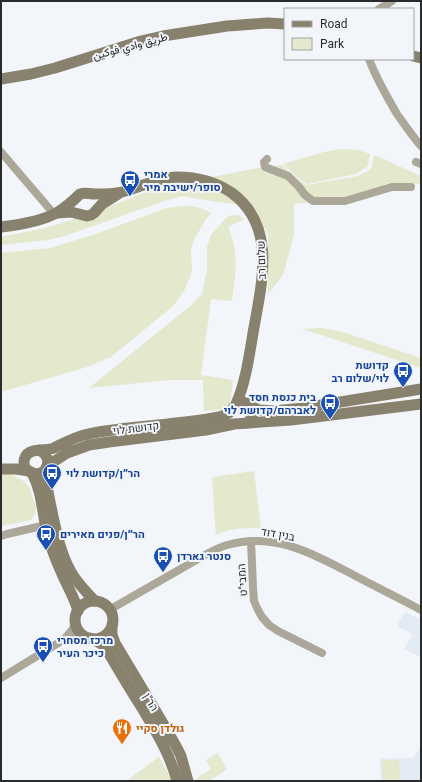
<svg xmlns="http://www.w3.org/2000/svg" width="422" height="782" font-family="Georgia,Vazirmatn,Heebo,serif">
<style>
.built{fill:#e2eaf4}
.green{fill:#e4e8cd}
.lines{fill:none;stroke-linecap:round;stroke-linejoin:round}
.street{stroke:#aba799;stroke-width:8}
.secondary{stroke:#88816d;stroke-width:11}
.labels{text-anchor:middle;stroke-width:4;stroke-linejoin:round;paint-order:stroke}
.street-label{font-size:11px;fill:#292a2c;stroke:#f2f5f9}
.transit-label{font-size:11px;font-weight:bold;fill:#164399;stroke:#f2f5f9;text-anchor:start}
.food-label{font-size:11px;font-weight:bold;fill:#c56008;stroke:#f2f5f9;text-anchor:start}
</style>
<rect width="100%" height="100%" fill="#f2f5f9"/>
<!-- built -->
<g class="built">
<path d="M405,612l16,8v37l-17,-8 9,-15 -16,-8z"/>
<path d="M421,746v35h-40l-1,-22 34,-1z"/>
</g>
<!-- green -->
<g class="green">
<path d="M342,149l16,1 12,4 -2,12 -12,8 -49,10 -11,-8 -13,-12 41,-12z"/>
<path d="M374,155l47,21v8l-42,3 -11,7 -42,7 -32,3v31l-11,40 -15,19v-60l-7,-12 -10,-11 -15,-7 -19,-2 -35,-6 -18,5 -99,35 -18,4 -46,5v-8l44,-9 48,-15 43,-17 28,-10 105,-20 13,-1 24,20 52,-9 13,-7z"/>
<path d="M183,206c12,0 18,1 28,7l-5,6 -11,19 -4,10 1,24 -8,19 -11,15 -62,51 -24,10 -86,25v-139l49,-5 46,-14 70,-26z"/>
<path d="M233,215h5l7,4 -17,8c3,8 7,17 7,27 2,15 -1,31 -3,47l-21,-2 -10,76 32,5 -3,25 -6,5 -20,1 -1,-31h-34l-80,8 100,-81 13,-13 5,-25v-22l4,-12 7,-8 9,-10z"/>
<path d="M321,328l22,4 78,26v10l-118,-39z"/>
<path d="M254,471l7,57c-16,0 -30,0 -45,7l-4,-58z"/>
<path d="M1,474h9l12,6 7,7 7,20 -1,7 -4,6 -30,6z"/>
<path d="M218,753l9,16 -18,12h-11l-1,-3 14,-9 -5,-9z"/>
<path d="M159,757l11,20 1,4h-45z"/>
<path d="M382,760h17l1,21h-17z"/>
</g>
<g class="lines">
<!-- street -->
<g class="street">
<path d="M379,9l13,-8"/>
<path d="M369,59c7,19 18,38 28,55 8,11 15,22 24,32"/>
<path d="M1,152l53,62"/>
<path d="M267,159l-3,3 1,5 23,9 11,11 6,8 8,6h32l47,-14h19"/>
<path d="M416,162l5,2"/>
<path d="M1,536l6,-2 39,-9"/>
<path d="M251,541l2,46 1,14 4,9 4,7 7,8 9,6 44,22"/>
<path d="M109,610l96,-55c7,-4 15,-8 22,-10 45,-13 83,7 121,27 24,13 49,25 73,38"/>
<path d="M66,637l6,-7 4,-6"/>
<path d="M1,678l62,-38 9,-4 11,-1"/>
</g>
<!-- secondary -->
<g class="secondary">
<path d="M413,56l8,2"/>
<path d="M1,79l30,-5 24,-6 86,-27 22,-5 64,-10 41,-3 17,1"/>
<path d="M57,213l14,-1 16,4 4,-1 3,-2 8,-9 16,-10"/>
<path d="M1,227c17,-2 42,-6 57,-15 8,-5 15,-11 22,-18 5,-2 9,0 15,0 9,0 18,0 27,-2 18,-5 36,-14 55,-15 20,0 39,5 55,16 43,32 31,84 23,129 -5,26 -8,58 -19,82"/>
<path d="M250,406l9,4 15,1 29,-3 118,-19"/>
<path d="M39,450c17,8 6,30 -8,22 -4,-1 -7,-5 -7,-9 0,-17 20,-11 30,-15 2,-1 5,-3 8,-4 8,-4 17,-8 26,-10 43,-9 87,-8 131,-17 4,-1 8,-2 11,-5 3,-3 4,-7 9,-9 12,-4 19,12 8,20"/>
<path d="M47,466l20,-13 22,-8 20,-3 97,-12 28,-6 57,-4 130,-16"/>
<path d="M1,469h15l13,2"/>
<path d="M46,469c-1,11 2,22 4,33 5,23 9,48 20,68 6,12 16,22 25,31"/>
<path d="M32,473c11,20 10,45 17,66 3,12 8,24 13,35 6,14 12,22 16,37"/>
<circle cx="94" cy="620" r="19"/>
<path d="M112,625v10l3,8 49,82 13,23 4,8 7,25"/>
<path d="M90,638l10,5 5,4c12,20 24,41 37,61 14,24 28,46 35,73"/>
</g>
</g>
<!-- icons -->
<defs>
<symbol id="bus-pin" viewBox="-11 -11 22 30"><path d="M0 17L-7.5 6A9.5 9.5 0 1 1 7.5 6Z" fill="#1a4fb4" stroke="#f2f5f9"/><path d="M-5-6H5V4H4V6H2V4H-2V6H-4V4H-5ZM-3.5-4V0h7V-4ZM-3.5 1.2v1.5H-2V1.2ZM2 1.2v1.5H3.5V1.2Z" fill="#fff"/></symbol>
<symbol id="restaurant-pin" viewBox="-11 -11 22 30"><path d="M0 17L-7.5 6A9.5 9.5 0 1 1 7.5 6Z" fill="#e8710a" stroke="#f2f5f9"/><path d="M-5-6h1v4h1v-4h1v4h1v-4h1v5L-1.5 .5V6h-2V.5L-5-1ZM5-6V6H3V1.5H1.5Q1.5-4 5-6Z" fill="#fff"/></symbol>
</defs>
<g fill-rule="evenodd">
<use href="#bus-pin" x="119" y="169" width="22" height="30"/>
<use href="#bus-pin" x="392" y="360" width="22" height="30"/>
<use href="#bus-pin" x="319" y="392" width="22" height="30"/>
<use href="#bus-pin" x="41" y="462" width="22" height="30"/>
<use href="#bus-pin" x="35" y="523" width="22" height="30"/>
<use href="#bus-pin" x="152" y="545" width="22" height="30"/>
<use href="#bus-pin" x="32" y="635" width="22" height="30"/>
<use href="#restaurant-pin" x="111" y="717" width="22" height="30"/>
</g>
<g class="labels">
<!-- street labels -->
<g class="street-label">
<text transform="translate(130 46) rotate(-15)" y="4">طريق وادي فوکين</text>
<text transform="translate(261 260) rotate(-92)" y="4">שלום רב</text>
<text transform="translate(136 428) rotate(-7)" y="4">קדושת לוי</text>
<text transform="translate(278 534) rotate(10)" y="4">בנין דוד</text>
<text transform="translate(242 580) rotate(-94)" y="4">המבי"ט</text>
<text transform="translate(151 702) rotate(59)" y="4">הר"ן</text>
</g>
<!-- transit labels -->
<g class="transit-label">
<text x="144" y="178">אמרי<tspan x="144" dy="13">סופר/ישיבת מיר</tspan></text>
<text x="389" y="369" text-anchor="end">קדושת<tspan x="389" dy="13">לוי/שלום רב</tspan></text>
<text x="316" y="401" text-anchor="end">בית כנסת חסד<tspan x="316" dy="13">לאברהם/קדושת לוי</tspan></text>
<text x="66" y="477">הר״ן/קדושת לוי</text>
<text x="60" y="538">הר״ן/פנים מאירים</text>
<text x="177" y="560">סנטר גארדן</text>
<text x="57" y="644">מרכז מסחרי<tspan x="57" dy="13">כיכר העיר</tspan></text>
</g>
<!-- food labels -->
<g class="food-label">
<text x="136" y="732">גולדן סקיי</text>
</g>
</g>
<!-- border -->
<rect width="422" height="782" fill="none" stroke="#292a2c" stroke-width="4"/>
<!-- legend -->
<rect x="284" y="8" width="130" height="52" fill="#f2f5f9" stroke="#a2a4a7"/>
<rect x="292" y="21" width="20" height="6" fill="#88816d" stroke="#a2a4a7"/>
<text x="320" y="28" font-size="12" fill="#292a2c">Road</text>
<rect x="292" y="38" width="20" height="12" fill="#e4e8cd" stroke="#a2a4a7"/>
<text x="320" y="48" font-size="12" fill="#292a2c">Park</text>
</svg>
